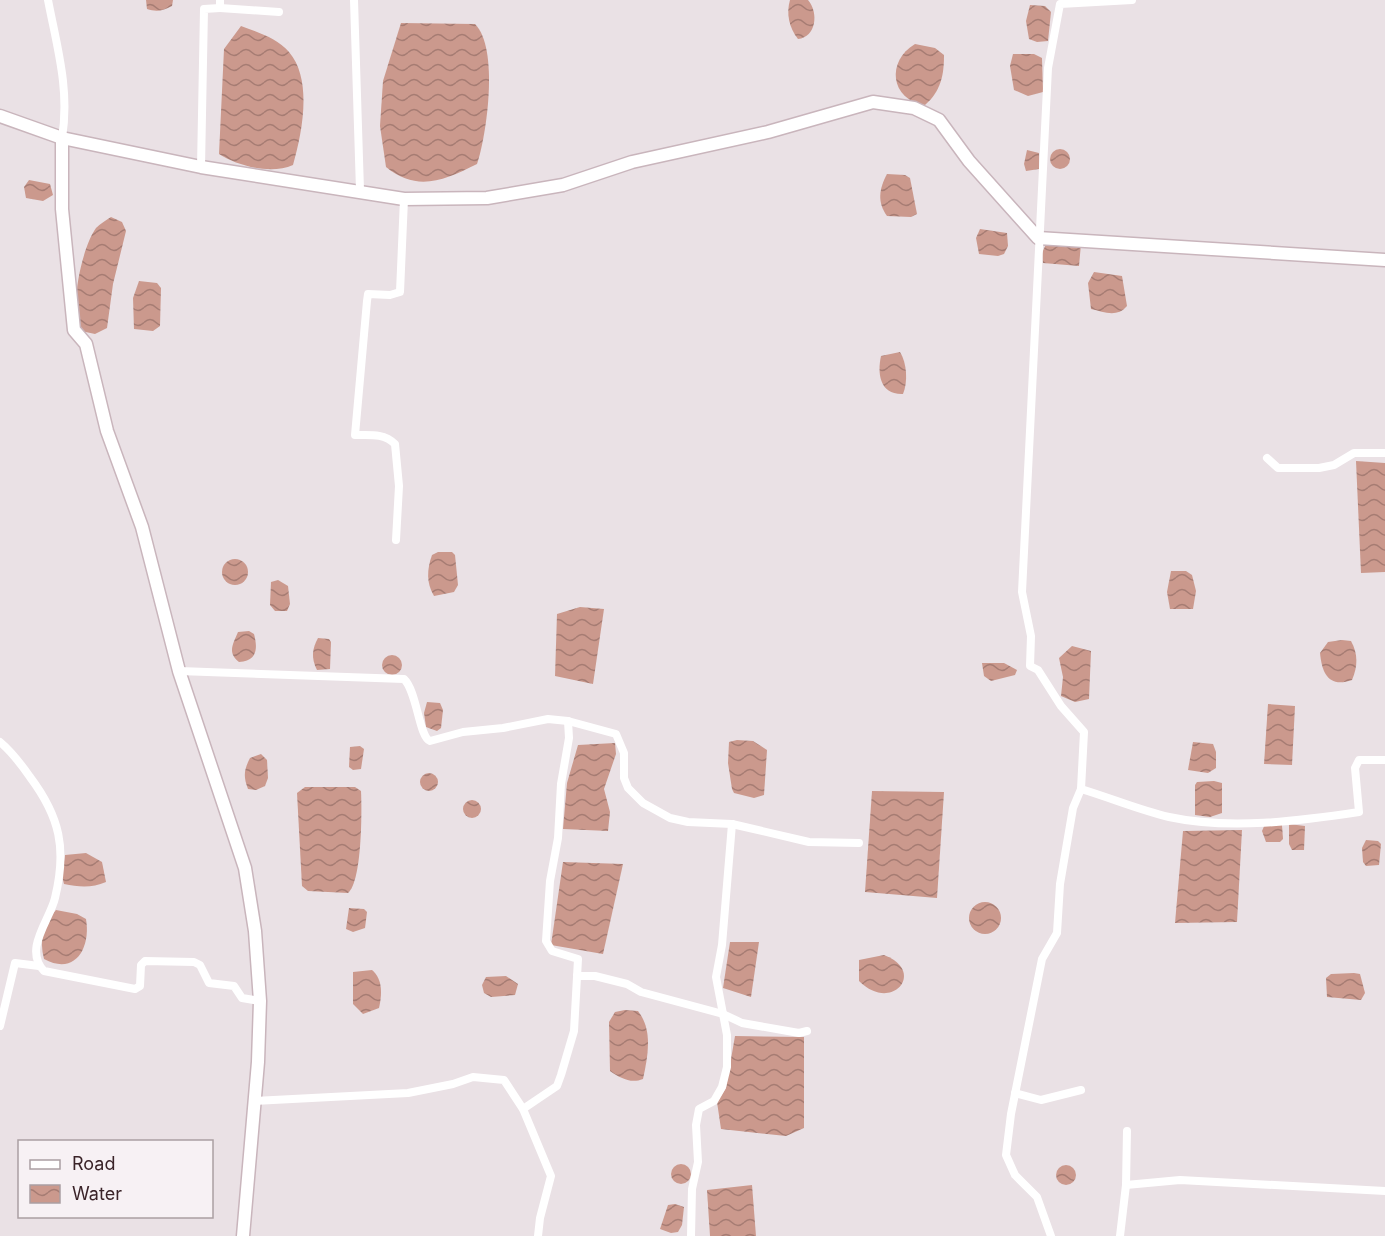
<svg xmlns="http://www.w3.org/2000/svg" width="1385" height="1236" font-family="Inter,sans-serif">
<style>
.water{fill:url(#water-waves)}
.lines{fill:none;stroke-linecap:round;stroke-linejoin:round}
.secondary-casing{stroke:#c9b5bc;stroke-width:15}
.street{stroke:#fff;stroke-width:8}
.secondary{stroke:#fff;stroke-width:12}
</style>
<defs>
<pattern id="water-waves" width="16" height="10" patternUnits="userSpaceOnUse" patternTransform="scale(1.5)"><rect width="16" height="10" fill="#cb998d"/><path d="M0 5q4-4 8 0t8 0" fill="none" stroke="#a67c73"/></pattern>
</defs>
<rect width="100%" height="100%" fill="#eae1e5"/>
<!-- water -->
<g class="water">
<path d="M146,0h27l-1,6c-9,5 -16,6 -25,3z"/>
<path d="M790,0h18c11,13 8,37 -10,39 -9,-11 -12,-26 -8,-39z"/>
<path d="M1030,5l15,1 6,6 -3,29 -11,1 -8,-3 -3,-18z"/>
<path d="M401,23l74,1c24,24 12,110 2,140 -34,17 -60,28 -91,3l-6,-41 3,-45z"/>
<path d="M241,26c16,6 36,12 48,26 24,28 13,81 4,113 -22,10 -55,1 -74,-11l5,-105z"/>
<path d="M915,44l20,4 9,7c0,20 -3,36 -19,50 -35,-5 -39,-44 -10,-61z"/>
<path d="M1013,54h21l8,4 1,34 -15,4 -14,-6 -4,-24z"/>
<circle cx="1060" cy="159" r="10"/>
<path d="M1027,150l12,3v16l-13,2 -2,-7z"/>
<path d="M887,174l18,1 5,3 7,36 -6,3 -24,-1c-10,-14 -8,-27 0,-42z"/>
<path d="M29,180l21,4 3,11 -10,6 -17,-3 -2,-11z"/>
<path d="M111,217l11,5 4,9 -13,53 -6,44 -12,6 -14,-3c-13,-20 1,-84 15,-103 4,-4 10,-8 15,-11z"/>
<path d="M980,229l27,4 1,13 -4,8 -6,2 -19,-2 -3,-16z"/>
<path d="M1047,242l34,2 -2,22 -36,-3 -1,-10z"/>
<path d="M1094,272l28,4 5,30c-10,12 -23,6 -36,3l-3,-26z"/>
<path d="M139,281l18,2 4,5 -1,38 -7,5 -19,-2 -1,-31z"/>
<path d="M900,352c7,11 8,30 3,42 -23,1 -26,-20 -22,-38z"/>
<path d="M1356,461l29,2v109l-24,1z"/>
<path d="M438,552h14l3,3 3,30 -4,7 -20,4c-8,-13 -7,-27 -2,-41z"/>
<circle cx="235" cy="572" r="13"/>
<path d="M1171,571h15l6,4 4,16 -3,18h-23l-3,-17z"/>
<path d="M278,580l10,6 2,18 -3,7h-12l-5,-6 1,-23z"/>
<path d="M580,607l24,2 -11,75 -38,-8 2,-62z"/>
<path d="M249,631l5,3c4,15 3,27 -15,28 -12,-9 -6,-18 -1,-30z"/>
<path d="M318,638l11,1 2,3 -1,27 -13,1c-6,-12 -5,-21 1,-32z"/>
<path d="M1342,640l9,1c7,13 7,25 1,39 -23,8 -30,-6 -32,-27l8,-11z"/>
<path d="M1072,646l19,5 -2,48 -14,3 -14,-6 2,-19 -4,-19z"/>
<circle cx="392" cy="665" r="10"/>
<path d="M982,663h22l13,7 -2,5 -24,6 -7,-5z"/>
<path d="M427,702l13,1 3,7 -2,18 -4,3 -11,-4 -2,-14z"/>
<path d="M1268,704l27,2 -3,59 -28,-1z"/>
<path d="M737,740l16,1 14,9 -3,45 -10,3 -20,-5 -2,-4 -4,-26 1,-21z"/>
<path d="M1193,742l20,2 3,8v16l-8,5 -20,-3z"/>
<path d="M615,743l1,11 -12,35 6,23 -2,19 -45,-2 4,-46 11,-38z"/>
<path d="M360,746l4,3 -3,20 -8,1 -4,-3 1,-20z"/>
<path d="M261,754l6,6 1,18 -3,8 -9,4 -8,-1c-5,-13 -4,-19 2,-31z"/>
<circle cx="429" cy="782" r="9"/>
<path d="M1214,781l8,2v30l-12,4 -15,-2v-30l2,-3z"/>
<path d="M305,787h50l6,4c1,20 1,90 -13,102l-40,-2 -6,-5 -5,-93z"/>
<path d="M872,791l72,1 -7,106 -72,-6z"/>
<circle cx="472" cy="809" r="9"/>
<path d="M1265,824l17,1 1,14 -3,3h-14l-4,-11z"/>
<path d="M1289,824l16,2 -1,24h-12l-3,-6z"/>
<path d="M1242,830l-5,92 -62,1 8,-92z"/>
<path d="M1366,840l12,1 3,3 -2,21 -13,1 -3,-4 -1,-14z"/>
<path d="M86,853l16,9 4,20c-14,6 -27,5 -42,2l-2,-8 3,-21z"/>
<path d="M563,862l60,2 -20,90 -52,-9z"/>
<circle cx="985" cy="918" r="16"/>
<path d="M349,908l15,1 3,3 -2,16 -12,4 -7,-3z"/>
<path d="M56,910l21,4 9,5c5,29 -11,57 -42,40 -5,-19 -1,-35 12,-49z"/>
<path d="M730,942h29l-8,55 -28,-9z"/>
<path d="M884,955c43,16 8,59 -25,26v-21z"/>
<path d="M372,970c11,9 10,25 7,38l-16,6 -10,-10v-32z"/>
<path d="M1354,973l6,1 5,19 -4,7 -34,-3 -1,-19 5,-4z"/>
<path d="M506,976l12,8 -3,11 -24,2 -7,-4 -2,-8 4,-8z"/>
<path d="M625,1010l13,1c15,19 10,45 5,68 -12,5 -23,-1 -33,-8l-1,-49 6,-10z"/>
<path d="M735,1036l69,1v91l-18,8 -65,-7 -4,-27 9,-14z"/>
<circle cx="681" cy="1174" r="10"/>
<circle cx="1066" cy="1175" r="10"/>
<path d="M752,1185l4,51h-46l-3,-46z"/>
<path d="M675,1204l9,3 -2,18 -4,7 -7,1 -11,-4 8,-24z"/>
</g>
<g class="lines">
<defs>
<g id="secondary">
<path d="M0,116l62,22 139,29 203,32 83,-1 76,-13 69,-23 136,-30 105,-30 41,6 25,12 30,41 69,77 347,22"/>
<path d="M62,138v71l12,121 12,14 21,87 35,96 37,144 66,197 10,63 5,70 -2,61 -15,174"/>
</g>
</defs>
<!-- secondary casing -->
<use href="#secondary" class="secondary-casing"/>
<!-- street -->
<g class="street">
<path d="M48,0c9,47 22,90 14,138"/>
<path d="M354,0l6,190"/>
<path d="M220,8l59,4"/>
<path d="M201,167l3,-158 16,-1v-8"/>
<path d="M1267,458l11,10h41l15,-3 20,-12h31"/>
<path d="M396,540l3,-54 -4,-42c-11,-11 -25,-9 -40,-9l12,-134 1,-7 22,1 10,-3 4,-93"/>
<path d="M179,671l225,8c13,12 15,58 26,62l33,-9 40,-4 45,-9 20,2 48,13 8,19v25l4,10 15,15 27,15 18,4 44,2 77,18 50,1"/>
<path d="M0,742c12,10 21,22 30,35 30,40 37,72 25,121 -5,22 -32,51 -11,73l91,18 5,-3 1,-21 4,-4 49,1 6,3 9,18 25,3 8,12 18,3"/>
<path d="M1081,789c30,9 58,21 88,28 60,13 130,4 190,-5l-4,-44 4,-8h26"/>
<path d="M577,976h18l32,8 14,8 82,22 19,9 57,10 8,-2"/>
<path d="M0,1026l15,-63 24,3"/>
<path d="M1015,1093l26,7 40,-10"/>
<path d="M253,1101l155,-8 45,-9 20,-7 31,3 19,29 28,67 -11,42 -2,18"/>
<path d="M523,1109l34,-23 4,-11 13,-44 4,-72 -26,-8 -6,-10 4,-60 8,-43 3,-54 8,-46 -1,-17"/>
<path d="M1126,1185l54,-5 205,11"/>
<path d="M691,1236l1,-47 6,-27 -2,-37 3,-16 15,-8 8,-14 5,-20v-32l-11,-58 6,-32 10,-121"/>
<path d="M1051,1236l-14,-39 -22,-22 -9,-20 5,-41 31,-155 15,-26 3,-49 13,-76 8,-19 3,-57 -23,-26 -23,-36 -8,-4 1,-30 -9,-44 26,-524 12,-64 72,-4"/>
<path d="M1120,1236l6,-51 1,-54"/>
</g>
<!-- secondary -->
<use href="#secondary" class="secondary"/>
</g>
<!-- legend -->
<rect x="18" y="1140" width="195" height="78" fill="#f7f1f4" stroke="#ab9fa2" stroke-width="1.5"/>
<rect x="30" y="1160" width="30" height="9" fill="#ffffff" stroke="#ab9fa2" stroke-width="1.5"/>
<text x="72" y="1170" font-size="18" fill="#3a2328">Road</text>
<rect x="30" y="1185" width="30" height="18" fill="url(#water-waves)" stroke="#ab9fa2" stroke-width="1.5"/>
<text x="72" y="1200" font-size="18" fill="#3a2328">Water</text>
</svg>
